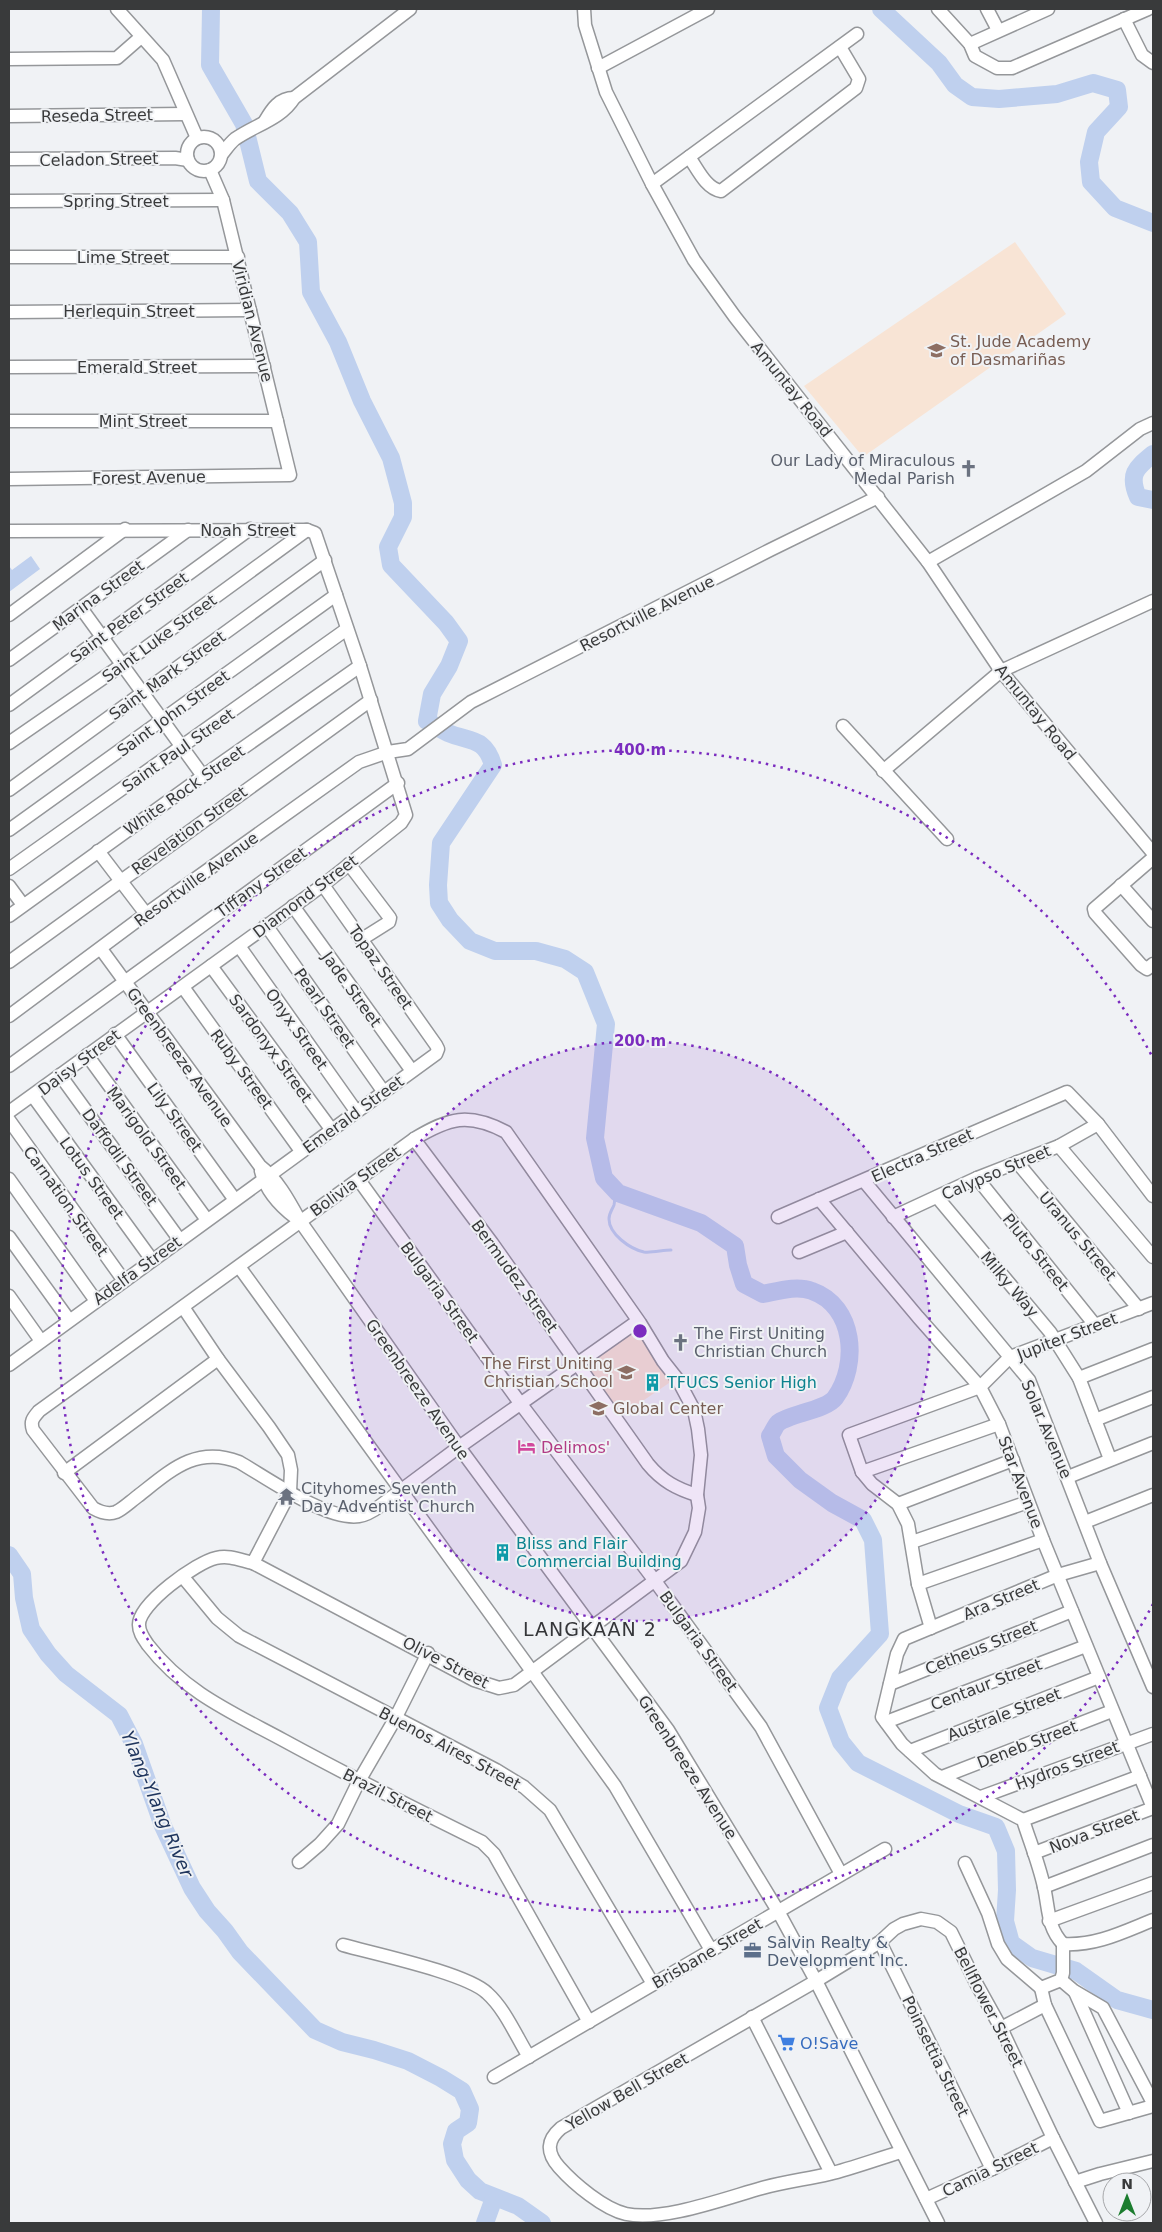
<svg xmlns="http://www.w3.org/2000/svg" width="1162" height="2232" font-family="'DejaVu Sans',sans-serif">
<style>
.education{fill:#f8e4d5}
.water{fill:#bfd0ee}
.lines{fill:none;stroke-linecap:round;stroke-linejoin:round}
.stream{stroke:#bfd0ee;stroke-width:3}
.river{stroke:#bfd0ee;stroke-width:18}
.minor-casing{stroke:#95979a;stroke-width:15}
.minor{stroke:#fff;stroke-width:12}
.ring{fill:none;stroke:#7b2cbf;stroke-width:2.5;stroke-dasharray:2.5 5}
.labels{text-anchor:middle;stroke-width:4;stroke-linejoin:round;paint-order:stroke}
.street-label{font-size:16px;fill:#393a3b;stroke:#f0f2f5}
.education-label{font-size:16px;fill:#785e54;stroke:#f0f2f5;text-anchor:start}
.worship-label{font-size:16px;fill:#5b616d;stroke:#f0f2f5;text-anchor:start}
.culture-label{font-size:16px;fill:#0d838f;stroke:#f0f2f5;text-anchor:start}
.hotel-label{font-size:16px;fill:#b23c85;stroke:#f0f2f5;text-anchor:start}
.service-label{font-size:16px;fill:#4e5e75;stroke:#f0f2f5;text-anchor:start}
.shop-label{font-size:16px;fill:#366cbe;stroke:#f0f2f5;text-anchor:start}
.water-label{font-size:18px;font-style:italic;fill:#20365e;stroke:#f0f2f5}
.quarter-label{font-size:19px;letter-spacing:1px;fill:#353639;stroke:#f0f2f5}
.centre{fill:#7b2cbf;stroke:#f0f2f5;stroke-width:2.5}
.ring-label{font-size:15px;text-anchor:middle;font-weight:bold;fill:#7b2cbf;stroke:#f0f2f5;stroke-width:4;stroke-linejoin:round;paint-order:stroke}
</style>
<rect width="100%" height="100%" fill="#f0f2f5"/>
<!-- education -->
<g class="education">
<path d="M1015,242l51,72 -203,143 -59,-71z"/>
<path d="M635,1326l37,55 -53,36 -37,-55z"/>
</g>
<!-- water -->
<path class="water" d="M31,556l9,13 -31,23v-26l3,4z"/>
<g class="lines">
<!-- stream -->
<path class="stream" d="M612,1186c1,6 4,12 2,19 -2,5 -5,8 -5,14 0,15 21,30 35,33 8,1 19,-2 27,-2"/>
<!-- river -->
<g class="river">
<path d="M211,9l-1,56 34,59 14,57 32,32 18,29 3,50 27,50 24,59 29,57 12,45v14l-15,30 3,18 55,58 13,18 -10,25 -17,28 -5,27c7,4 14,9 21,12 22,9 37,4 45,32l-52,78 -3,42 1,18 11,17 20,21 25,10h41l29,8 20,13 21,52 -11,114 9,40 14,15 83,30 34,23 3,19 6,19 19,10c15,-3 34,-9 49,-3 43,15 47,74 23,107 -9,12 -46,16 -57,25 -3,3 -5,9 -8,13l6,20 24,24 32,23 31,17 10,20 7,94 -40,44 -12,30 13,34 17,21 101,51 37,13 10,24 1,39 -2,31 6,22 21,15 44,13 41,29 36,10"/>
<path d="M881,9l58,54 16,22 17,12 27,2 58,-5 36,-11 24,7 2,17 -23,25 -7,30 2,20 24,26 38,15"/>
<path d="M1153,454c-17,14 -25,20 -15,43l15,3"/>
<path d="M9,1555l13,19 2,24 7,31 17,25 18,20 53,41 15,29 29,82 29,62 15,23 18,20 15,21 75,78 27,12 32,8 34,11 33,17 21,13 8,18 -2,14 -12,8 -4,13 3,16 13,20 12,11 38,15 24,17"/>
<path d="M485,2223l9,-25"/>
</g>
<defs>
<g id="minor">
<path d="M117,9l46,51 34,78"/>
<path d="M584,9l1,16 21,67 46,92 42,76 41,57 193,245 73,109 152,182"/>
<path d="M938,9l32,35 5,12 22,12h15l136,-59"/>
<path d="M987,9l11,21"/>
<path d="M1124,19l18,36 11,8"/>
<path d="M970,44l78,-35"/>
<path d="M9,59l108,-1 24,-21"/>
<path d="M598,68l110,-59"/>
<path d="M9,116l176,-2"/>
<path d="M265,121c7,-12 14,-23 29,-23"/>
<circle cx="204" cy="154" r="17"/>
<path d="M222,154c4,-5 8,-11 13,-15 20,-14 46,-20 59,-41l116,-89"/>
<path d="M689,157c8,11 17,32 32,34l135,-103 3,-9 -19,-32"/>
<path d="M9,159l166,-1 13,2"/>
<path d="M652,184l205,-150"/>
<path d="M9,201l214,-1"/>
<path d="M9,257h229"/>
<path d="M9,312l241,-2"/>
<path d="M9,367l255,-1"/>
<path d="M9,421h268"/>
<path d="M9,479l281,-4 -67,-275 -13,-30"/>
<path d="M9,531l298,-1 8,3 45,133 46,149 -5,8 -78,62 -314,227"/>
<path d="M928,562l158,-91 54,-42 13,-6"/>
<path d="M81,608l122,168"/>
<path d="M9,615l116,-86"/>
<path d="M9,660l179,-130"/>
<path d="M9,705l241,-176"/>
<path d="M843,726l104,113"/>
<path d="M9,743l113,-78 185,-135"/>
<path d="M883,771l118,-100 152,-70"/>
<path d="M9,790l316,-230"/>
<path d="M9,830l327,-235"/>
<path d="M98,851l48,63"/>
<path d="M1153,858l-59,51 1,4 46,52 6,4 6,-5"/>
<path d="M349,864l41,54 -1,4 -27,17"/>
<path d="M9,869l338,-240"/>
<path d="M1121,885l32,36"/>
<path d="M9,886l14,19"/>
<path d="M293,906l119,165"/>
<path d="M9,916l194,-140 157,-110"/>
<path d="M266,925l117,166"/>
<path d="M239,946l117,165"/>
<path d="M101,949l159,217c18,14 29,35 40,55l159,226 209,283 110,181 38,70 122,242"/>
<path d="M9,962l362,-262"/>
<path d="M211,966l120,163"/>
<path d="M183,987l118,164"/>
<path d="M9,1016l137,-102 213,-152 29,-10 20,-3 63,-47 299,-152 108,-53"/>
<path d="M115,1034l120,166"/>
<path d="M87,1055l120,165"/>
<path d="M9,1066l389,-283"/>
<path d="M60,1075l119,164"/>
<path d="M33,1096l119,164"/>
<path d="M9,1120l115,161"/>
<path d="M414,1139l78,104 156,221c14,17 29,25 49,31"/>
<path d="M1059,1146l94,111"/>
<path d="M1017,1162l122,147"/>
<path d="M261,1171c5,20 19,35 35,47"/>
<path d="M977,1178l118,147"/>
<path d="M9,1179l87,122"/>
<path d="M359,1180l161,223 135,178 106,146 80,147"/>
<path d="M864,1181l165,199 71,183 53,124"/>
<path d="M937,1197l113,135 29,46 31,81"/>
<path d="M819,1199l99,118 62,70 19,37 44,116 110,268"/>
<path d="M778,1217l289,-125 31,32 55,72"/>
<path d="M893,1217l84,-39 82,-32 39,-22"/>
<path d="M9,1237l60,83"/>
<path d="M799,1252l48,-20"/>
<path d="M240,1268l375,518 96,164"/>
<path d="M9,1296l32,45"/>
<path d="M183,1307l35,52 51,68 19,28 3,15 -1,22 -37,71"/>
<path d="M9,1365l427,-311 2,-5 -2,-4 -113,-160"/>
<path d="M1079,1378l74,-29"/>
<path d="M1095,1420l58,-23"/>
<path d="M862,1472l137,-48"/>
<path d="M64,1473l154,-114"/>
<path d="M1068,1477l85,-34"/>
<path d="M898,1504l115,-44"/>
<path d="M1085,1522l68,-27"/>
<path d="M912,1542l116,-40"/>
<path d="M183,1577l34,41 22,18 257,134 28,17 26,23 103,174"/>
<path d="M918,1584l125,-44"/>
<path d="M931,1628l-13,-44 -10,-60 -10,-20 -26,-20 -10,-12 -13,-37 131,-48 30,-30 143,-54"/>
<path d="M890,1684l182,-73"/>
<path d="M886,1722l200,-76"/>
<path d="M910,1751l189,-74"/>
<path d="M942,1777l170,-66"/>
<path d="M981,1797l172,-63"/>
<path d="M1023,1820l117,-44"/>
<path d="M1034,1853l119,-45"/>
<path d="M299,1862l21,-18 18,-20 21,-43 36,-62 33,-66"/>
<path d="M965,1863l23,50 10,31 9,15 34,29 20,-8 2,-7v-29"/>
<path d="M1044,1887l109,-42"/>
<path d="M1049,1921l104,-38"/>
<path d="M880,1942l112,227"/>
<path d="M1063,1944c-16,-17 -14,-35 -19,-57 -5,-23 -14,-45 -21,-67l-88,-46 -33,-30 -20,-27 15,-63 7,-15 154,-64 42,-12"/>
<path d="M1063,1944c33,2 60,-12 90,-24"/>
<path d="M343,1945c32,9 123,28 144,48 18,16 29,43 42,64"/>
<path d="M1061,1980l13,11 29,17 50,95"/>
<path d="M1041,1988l4,17 55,116 53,-15"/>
<path d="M1075,1992l54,121"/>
<path d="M752,2017l79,156"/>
<path d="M589,2022l-95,-168 -12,-12c-67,-33 -133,-66 -199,-102 -50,-27 -99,-48 -135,-95 -4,-6 -9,-12 -9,-20 -1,-21 58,-63 77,-67 13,-3 24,2 37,5l221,117 25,8 15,-3 167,-124 14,-29 4,-24 -2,-13 4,-40 -3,-26 -4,-19 -16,-30 -15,-19 -23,-38 -134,-191c-38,-20 -57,-14 -92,7l-375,272c-6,7 -9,10 -6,19l60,78c7,4 15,7 23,4 7,-3 15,-11 22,-16 32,-25 58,-51 101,-34 28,16 88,59 120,54 8,-1 14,-5 21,-10l79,-59 179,-126"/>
<path d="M1001,2028l44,-23"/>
<path d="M494,2077l391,-228"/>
<path d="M901,2152c-24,7 -48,16 -72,22 -22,5 -45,8 -67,14 -36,10 -100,34 -136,26 -22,-5 -52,-30 -67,-47 -13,-15 -12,-27 2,-39l255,-147 64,-39 14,-13 9,-5 18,-5 16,3 14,10 25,51 25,45 52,110 43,85"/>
<path d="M1075,2182l25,-8 53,-13"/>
<path d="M926,2199l66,-30 61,-31"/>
</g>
</defs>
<!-- minor casing -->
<use href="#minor" class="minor-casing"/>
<!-- minor -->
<use href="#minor" class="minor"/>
</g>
<!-- distance rings -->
<circle cx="640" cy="1331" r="290" fill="#7b2cbf" fill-opacity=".12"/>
<g class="ring">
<circle cx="640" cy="1331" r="290"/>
<path d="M1153 1604A581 581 0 1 1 1153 1058"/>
</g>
<!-- icons -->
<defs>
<symbol id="school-bare" viewBox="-9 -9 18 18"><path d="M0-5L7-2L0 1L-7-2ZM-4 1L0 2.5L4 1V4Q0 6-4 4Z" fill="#8d6e63" stroke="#f0f2f5" stroke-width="2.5" paint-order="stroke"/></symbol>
<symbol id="church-bare" viewBox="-9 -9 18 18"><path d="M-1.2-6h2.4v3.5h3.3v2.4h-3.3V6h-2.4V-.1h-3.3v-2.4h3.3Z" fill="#6b7280" stroke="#f0f2f5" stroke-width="2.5" paint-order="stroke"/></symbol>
<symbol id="building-bare" viewBox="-9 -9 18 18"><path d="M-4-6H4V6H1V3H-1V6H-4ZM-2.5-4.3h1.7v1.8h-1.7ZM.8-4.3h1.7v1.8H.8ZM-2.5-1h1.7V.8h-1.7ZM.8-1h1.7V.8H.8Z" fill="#0f9aa8" stroke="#f0f2f5" stroke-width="2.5" paint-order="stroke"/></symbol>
<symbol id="hotel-bare" viewBox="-9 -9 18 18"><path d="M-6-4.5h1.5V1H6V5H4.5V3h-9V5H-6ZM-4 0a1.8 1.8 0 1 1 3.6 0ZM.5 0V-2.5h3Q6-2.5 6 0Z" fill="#d1479c" stroke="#f0f2f5" stroke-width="2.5" paint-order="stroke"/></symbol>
<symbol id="temple-bare" viewBox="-9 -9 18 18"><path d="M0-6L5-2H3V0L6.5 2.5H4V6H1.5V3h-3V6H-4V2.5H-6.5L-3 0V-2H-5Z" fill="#6b7280" stroke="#f0f2f5" stroke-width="2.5" paint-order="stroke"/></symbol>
<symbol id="office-bare" viewBox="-9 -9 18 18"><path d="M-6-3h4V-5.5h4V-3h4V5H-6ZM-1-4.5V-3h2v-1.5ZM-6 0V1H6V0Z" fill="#5c6f8a" stroke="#f0f2f5" stroke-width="2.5" paint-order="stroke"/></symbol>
<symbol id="supermarket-bare" viewBox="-9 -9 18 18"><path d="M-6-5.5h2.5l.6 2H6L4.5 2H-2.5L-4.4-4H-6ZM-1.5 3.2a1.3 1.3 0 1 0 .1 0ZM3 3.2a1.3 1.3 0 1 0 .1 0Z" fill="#3f7fe0" stroke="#f0f2f5" stroke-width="2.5" paint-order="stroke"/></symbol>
</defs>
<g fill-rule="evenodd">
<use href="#school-bare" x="924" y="338" width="25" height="25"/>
<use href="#church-bare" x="956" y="456" width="25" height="25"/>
<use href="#church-bare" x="668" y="1330" width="25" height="25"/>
<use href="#school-bare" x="614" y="1360" width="25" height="25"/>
<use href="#building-bare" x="640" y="1370" width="25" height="25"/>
<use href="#school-bare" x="586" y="1396" width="25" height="25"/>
<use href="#hotel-bare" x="514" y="1434" width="25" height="25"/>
<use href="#temple-bare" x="274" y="1484" width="25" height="25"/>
<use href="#building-bare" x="490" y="1540" width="25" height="25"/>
<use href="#office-bare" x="740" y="1938" width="25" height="25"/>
<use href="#supermarket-bare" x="774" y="2030" width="25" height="25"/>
</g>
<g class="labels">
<!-- street labels -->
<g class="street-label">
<text transform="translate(97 115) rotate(-1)" y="6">Reseda Street</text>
<text transform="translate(99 159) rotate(-1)" y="6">Celadon Street</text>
<text x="116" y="207">Spring Street</text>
<text x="123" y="263">Lime Street</text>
<text x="129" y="317">Herlequin Street</text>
<text transform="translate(253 321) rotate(76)" y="6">Viridian Avenue</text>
<text x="137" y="373">Emerald Street</text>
<text transform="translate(792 389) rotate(51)" y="6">Amuntay Road</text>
<text x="143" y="427">Mint Street</text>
<text transform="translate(149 477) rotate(-1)" y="6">Forest Avenue</text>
<text x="248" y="536">Noah Street</text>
<text transform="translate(98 595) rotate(-36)" y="6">Marina Street</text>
<text transform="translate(647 613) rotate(-27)" y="6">Resortville Avenue</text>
<text transform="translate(129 617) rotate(-36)" y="6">Saint Peter Street</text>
<text transform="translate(159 638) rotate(-36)" y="6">Saint Luke Street</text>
<text transform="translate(167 675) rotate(-36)" y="6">Saint Mark Street</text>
<text transform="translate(1036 712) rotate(51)" y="6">Amuntay Road</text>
<text transform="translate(173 713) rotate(-36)" y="6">Saint John Street</text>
<text transform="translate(178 750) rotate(-35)" y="6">Saint Paul Street</text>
<text transform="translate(184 790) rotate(-35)" y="6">White Rock Street</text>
<text transform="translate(189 830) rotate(-36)" y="6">Revelation Street</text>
<text transform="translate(196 879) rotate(-36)" y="6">Resortville Avenue</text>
<text transform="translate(261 882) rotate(-36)" y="6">Tiffany Street</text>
<text transform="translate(305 896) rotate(-37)" y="6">Diamond Street</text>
<text transform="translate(381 967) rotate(55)" y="6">Topaz Street</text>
<text transform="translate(352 989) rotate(54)" y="6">Jade Street</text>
<text transform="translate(325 1008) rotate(55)" y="6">Pearl Street</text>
<text transform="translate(297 1029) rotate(55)" y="6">Onyx Street</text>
<text transform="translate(271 1048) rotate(54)" y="6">Sardonyx Street</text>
<text transform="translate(180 1057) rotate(54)" y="6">Greenbreeze Avenue</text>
<text transform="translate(79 1062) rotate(-37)" y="6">Daisy Street</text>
<text transform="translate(242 1069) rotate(54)" y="6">Ruby Street</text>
<text transform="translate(353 1114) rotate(-36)" y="6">Emerald Street</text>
<text transform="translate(175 1117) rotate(54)" y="6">Lily Street</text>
<text transform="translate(147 1138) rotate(54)" y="6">Marigold Street</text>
<text transform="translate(922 1155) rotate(-24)" y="6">Electra Street</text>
<text transform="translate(120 1157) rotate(54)" y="6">Daffodil Street</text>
<text transform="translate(996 1172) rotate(-23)" y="6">Calypso Street</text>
<text transform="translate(92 1178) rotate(54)" y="6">Lotus Street</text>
<text transform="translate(355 1181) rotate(-36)" y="6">Bolivia Street</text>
<text transform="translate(66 1201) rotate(54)" y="6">Carnation Street</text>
<text transform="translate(1078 1236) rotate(50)" y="6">Uranus Street</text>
<text transform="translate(1036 1252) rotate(51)" y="6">Pluto Street</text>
<text transform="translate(137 1270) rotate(-36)" y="6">Adelfa Street</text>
<text transform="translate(515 1276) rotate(54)" y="6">Bermudez Street</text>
<text transform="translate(1010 1284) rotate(50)" y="6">Milky Way</text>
<text transform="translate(440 1292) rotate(54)" y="6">Bulgaria Street</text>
<text transform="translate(1067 1336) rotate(-21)" y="6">Jupiter Street</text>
<text transform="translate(418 1389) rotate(55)" y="6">Greenbreeze Avenue</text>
<text transform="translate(1047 1429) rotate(67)" y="6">Solar Avenue</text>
<text transform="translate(1021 1482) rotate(69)" y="6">Star Avenue</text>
<text transform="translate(1001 1599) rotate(-23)" y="6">Ara Street</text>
<text transform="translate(699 1641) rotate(54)" y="6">Bulgaria Street</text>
<text transform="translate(981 1647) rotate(-22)" y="6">Cetheus Street</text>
<text transform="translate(446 1662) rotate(27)" y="6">Olive Street</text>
<text transform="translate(986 1684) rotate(-21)" y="6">Centaur Street</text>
<text transform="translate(1004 1714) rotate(-21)" y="6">Australe Street</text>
<text transform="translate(1027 1744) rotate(-21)" y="6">Deneb Street</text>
<text transform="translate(450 1748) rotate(28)" y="6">Buenos Aires Street</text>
<text transform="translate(1067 1765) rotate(-21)" y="6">Hydros Street</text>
<text transform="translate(688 1767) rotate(57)" y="6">Greenbreeze Avenue</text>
<text transform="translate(388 1795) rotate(27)" y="6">Brazil Street</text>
<text transform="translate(1094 1831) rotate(-21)" y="6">Nova Street</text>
<text transform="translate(707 1953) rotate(-30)" y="6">Brisbane Street</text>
<text transform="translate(989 2007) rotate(63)" y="6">Bellflower Street</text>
<text transform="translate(936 2056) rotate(64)" y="6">Poinsettia Street</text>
<text transform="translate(627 2091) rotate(-30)" y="6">Yellow Bell Street</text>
<text transform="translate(990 2169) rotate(-26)" y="6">Camia Street</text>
</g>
<!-- education labels -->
<g class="education-label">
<text x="950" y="347">St. Jude Academy<tspan x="950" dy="18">of Dasmariñas</tspan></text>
<text x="613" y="1369" text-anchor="end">The First Uniting<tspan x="613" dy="18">Christian School</tspan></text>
<text x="613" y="1414">Global Center</text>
</g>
<!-- worship labels -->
<g class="worship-label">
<text x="955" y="466" text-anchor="end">Our Lady of Miraculous<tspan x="955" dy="18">Medal Parish</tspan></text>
<text x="694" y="1339">The First Uniting<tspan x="694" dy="18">Christian Church</tspan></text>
<text x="301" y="1494">Cityhomes Seventh<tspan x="301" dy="18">Day Adventist Church</tspan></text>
</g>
<!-- culture labels -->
<g class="culture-label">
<text x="667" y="1388">TFUCS Senior High</text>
<text x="516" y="1549">Bliss and Flair<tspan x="516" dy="18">Commercial Building</tspan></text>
</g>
<!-- hotel labels -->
<g class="hotel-label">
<text x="541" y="1453">Delimos'</text>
</g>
<!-- service labels -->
<g class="service-label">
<text x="767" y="1948">Salvin Realty &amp;<tspan x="767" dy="18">Development Inc.</tspan></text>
</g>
<!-- shop labels -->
<g class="shop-label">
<text x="800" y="2049">O!Save</text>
</g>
<!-- water labels -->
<g class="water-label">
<text transform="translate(157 1804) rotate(67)" y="6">Ylang-Ylang River</text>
</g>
<!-- quarter labels -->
<g class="quarter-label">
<text x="590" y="1636">LANGKAAN 2</text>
</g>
</g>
<circle cx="640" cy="1331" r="8" class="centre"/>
<g class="ring-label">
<text x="640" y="755">400 m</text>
<text x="640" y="1046">200 m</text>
</g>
<!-- border -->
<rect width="1162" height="2232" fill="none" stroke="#393a3b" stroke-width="20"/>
<!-- north arrow -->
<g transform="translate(1127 2197)"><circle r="24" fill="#f0f2f5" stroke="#a7a8ab"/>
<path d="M0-4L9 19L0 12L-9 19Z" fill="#1c7d2f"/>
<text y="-8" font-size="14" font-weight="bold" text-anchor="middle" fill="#393a3b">N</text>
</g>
</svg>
